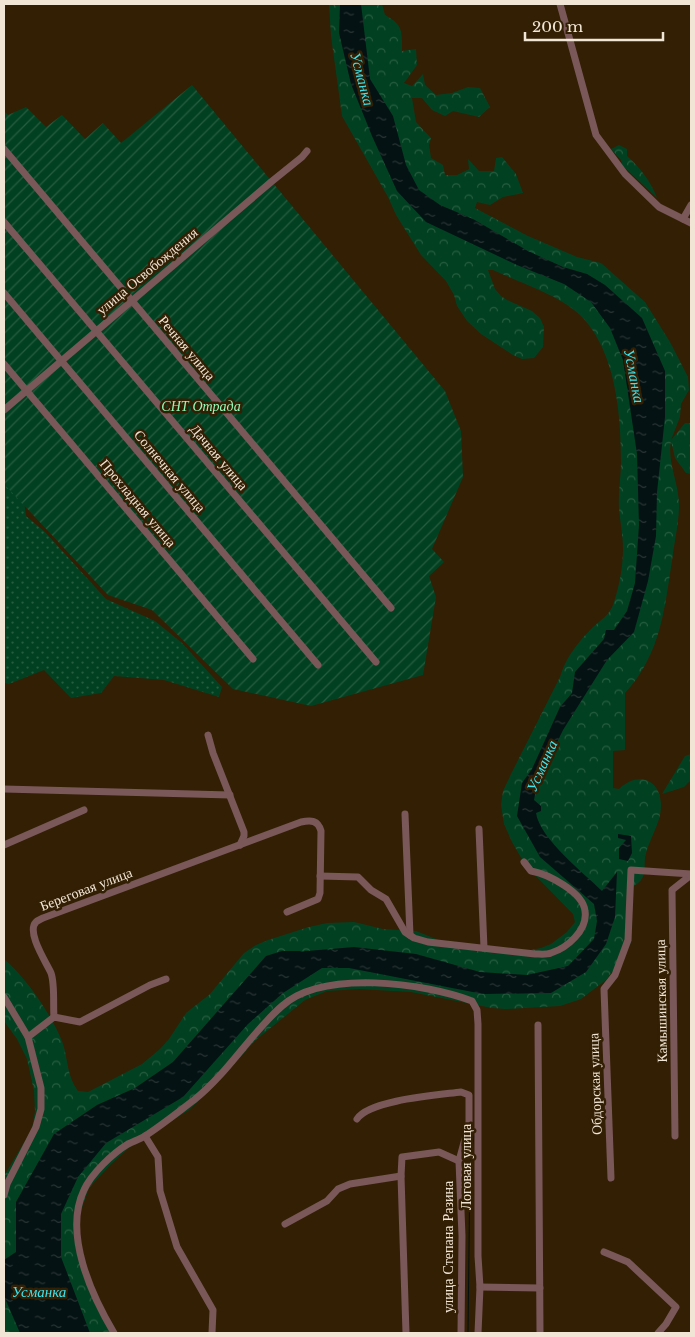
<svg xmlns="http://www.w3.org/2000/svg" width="695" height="1337" font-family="'Libre Baskerville',serif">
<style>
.grass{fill:url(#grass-dots)}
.forest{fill:url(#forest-crowns)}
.garden{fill:url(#garden-furrows)}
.water{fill:url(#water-ripples)}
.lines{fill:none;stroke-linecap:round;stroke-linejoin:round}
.stream{stroke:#041213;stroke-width:1}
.minor{stroke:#7a5758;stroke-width:7}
.labels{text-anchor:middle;stroke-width:5;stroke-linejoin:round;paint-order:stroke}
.street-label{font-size:14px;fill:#f1e5d5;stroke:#321f04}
.park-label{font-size:14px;font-style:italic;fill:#94f8b7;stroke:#321f04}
.water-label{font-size:15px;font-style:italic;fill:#3ce4ee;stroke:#321f04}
</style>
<defs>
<pattern id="grass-dots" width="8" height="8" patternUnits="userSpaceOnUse" patternTransform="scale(1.25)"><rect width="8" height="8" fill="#014121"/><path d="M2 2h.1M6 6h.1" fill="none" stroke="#265c40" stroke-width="1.8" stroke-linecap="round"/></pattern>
<pattern id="forest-crowns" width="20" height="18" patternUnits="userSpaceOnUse" patternTransform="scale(1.25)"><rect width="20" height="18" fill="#014121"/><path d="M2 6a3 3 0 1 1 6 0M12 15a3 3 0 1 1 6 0" fill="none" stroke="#265c40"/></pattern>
<pattern id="garden-furrows" width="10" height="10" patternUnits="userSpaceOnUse" patternTransform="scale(1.25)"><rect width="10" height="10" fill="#014121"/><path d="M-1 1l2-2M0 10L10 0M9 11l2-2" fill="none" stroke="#265c40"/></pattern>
<pattern id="water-ripples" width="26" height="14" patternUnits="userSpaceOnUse" patternTransform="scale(1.25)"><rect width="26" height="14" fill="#041213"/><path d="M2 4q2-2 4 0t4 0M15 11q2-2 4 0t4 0" fill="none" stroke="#293434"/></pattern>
</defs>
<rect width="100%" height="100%" fill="#321f04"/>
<!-- grass -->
<path class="grass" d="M4,470l19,23 3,23 19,16 61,67 49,22 27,22 40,44 -3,10 -55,-17 -50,-4 -13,17 -30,5 -27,-28 -35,14 -5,-1z"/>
<!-- forest -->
<g class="forest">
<path d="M329,4h53l3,11c18,10 17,16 17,36l14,-2 1,16 -13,18 8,3 11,-12 2,11 11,10 16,-2 16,-6 12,1 10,19 -11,10 -26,-6 -8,5 -13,-6 -10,-12h-10l4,24 15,16 -2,7 2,13 12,7 2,10h12l12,-6 -1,-10 11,12h15l2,-13 6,-1 14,17 7,19 -20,4 -13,8 -13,-3 -2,6 53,28 49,21 24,6 44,39 25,40 18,35 1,13 -8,14 -1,13 -9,23 14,-17h6v51l-5,-1 -11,-15 -4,-17c-4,22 8,42 8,64 0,17 -4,33 -6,49 -8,51 -11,99 -48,139v57l-12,1v37l6,1c19,-18 42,-10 42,17 0,18 -13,34 -16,52 -1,7 1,16 -4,22 -2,3 -6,5 -9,7v54l-8,15 -18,24 -25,19 -21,7 -54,3 -14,-1 -81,-16 -52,-3 -32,2 -22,9 -48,39 -46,50 -22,21 -59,37 -20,18 -21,23 -11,31 3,42 31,72h-108v-157l28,-47 3,-18 -1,-20 -7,-32 -10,-20 -13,-18v-62c21,17 50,59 59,85 5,15 4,33 15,47l10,1 54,-28 18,-15 9,-10 17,-26 24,-19 34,-41 12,-8 12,-5 41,-13 18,-4 27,-1 29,7 33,2 25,10 85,10 15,-3 10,-4 16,-12 8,-10 -2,-8 -43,-44 -10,-14 -8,-14 -8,-18 -3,-19 2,-14 8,-17 49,-97c6,-20 18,-35 33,-50 8,-7 16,-12 20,-22 6,-17 10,-38 10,-56 0,-14 -3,-28 -4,-41 -1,-16 2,-31 2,-46 0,-47 -5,-108 -38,-144 -22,-23 -61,-34 -90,-48h-5l7,19 6,7 6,4 25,11 8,7 4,9 -1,20 -9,11 -12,1 -9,-4 -32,-21 -14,-13 -10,-15 -3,-11 -8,-14 -25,-26 -25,-40 -8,-18 -46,-81 -11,-80z"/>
<path d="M619,145l8,4v7c13,11 24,26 30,42l-35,-33 -1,-5 -10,-11z"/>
<path d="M691,754v26l-7,7 -22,7 23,-38z"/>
</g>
<!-- garden -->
<path class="garden" d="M192,85l253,306 16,40 2,46 -31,72 12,13 -15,14 7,21 -13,78 -112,31 -78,-17 -81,-79 -44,-15 -104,-111v-373l4,4 18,-8 20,20 16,-12 23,24 18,-16 18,20z"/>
<!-- water -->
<g class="water">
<path d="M340,4h21l9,75 23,37 13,49 13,25 21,15 33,14 55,32 35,16 24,7 18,11 37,33 23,53v46l-8,75 -1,44 -8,45 -14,51 -27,28 -44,70 -26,54 -3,16 7,6v5l-5,2c4,26 48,60 66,78l15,-19 -2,45 -9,27 -20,28 -35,21 -68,1 -134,-26h-27l-39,25 -35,31 -65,73 -77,46 -28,34 -17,37v43l29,76h-70l-16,-37v-36l12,-8v-50l38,-68 43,-29 38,-17 38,-26 93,-106 16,-5h25l47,-4 62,7 64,18 47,3 41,-9 26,-27 3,-18 -3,-17 -54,-47 -23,-41 5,-33 10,-14 28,-62 12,-14 3,-21 29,-33 2,-9h8l13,-19 8,-28 4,-58 -2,-71 -14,-94 -13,-32 -19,-26 -27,-18 -47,-19 -91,-43 -29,-31 -25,-55 -21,-52 -12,-51z"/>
<path d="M618,834l13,2 1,17 -4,8 -9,-2v-11l7,-8 -8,-2z"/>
</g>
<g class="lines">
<!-- stream -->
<path class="stream" d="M468,1333l2,-168 4,-29"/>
<!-- minor -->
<g class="minor">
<path d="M560,4l36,131 29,39 34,33 32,16"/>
<path d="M4,149l387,459"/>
<path d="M683,219l8,-14"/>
<path d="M4,222l372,440"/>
<path d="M4,293l314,372"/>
<path d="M4,364l249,295"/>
<path d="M4,410l267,-228 31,-25 5,-6"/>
<path d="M208,735l5,18 31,79v4l-4,9"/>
<path d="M4,789l226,6"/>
<path d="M405,814l5,121"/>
<path d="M479,829l5,119"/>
<path d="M4,845l80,-35"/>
<path d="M320,876l38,1 13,13 15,9 19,33 9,6 14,4 107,12c5,0 11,1 16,-1 16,-5 37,-23 34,-42 -2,-19 -37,-37 -54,-40l-7,-9"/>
<path d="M4,997l24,40 13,51v21l-5,18 -29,57 -3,11"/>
<path d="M54,1017c-1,-12 1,-33 -3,-44 -5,-11 -25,-41 -15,-51 2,-2 5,-3 7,-4l258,-96c10,-2 17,-2 20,9l-1,62 -2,6 -31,13"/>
<path d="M538,1025l2,308"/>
<path d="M28,1037l26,-20 26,5 70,-37 16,-6"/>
<path d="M357,1119c12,-19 81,-24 104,-27l8,3v29l-10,37 3,75 -1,97"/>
<path d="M145,1136l13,21 2,34 17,56 36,63 -1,23"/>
<path d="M675,1136l-3,-246 19,-15"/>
<path d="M611,1178l-7,-189 11,-14 13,-35 3,-70 60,4"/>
<path d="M285,1224l42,-23 11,-12 12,-5 51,-8"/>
<path d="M604,1252l24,10 48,45 -10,17 -8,9"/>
<path d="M480,1287l60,1"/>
<path d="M114,1333c-22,-37 -51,-99 -30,-143 7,-16 29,-37 44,-46 6,-3 12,-5 17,-8 17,-11 33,-24 49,-36 34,-27 56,-66 88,-94 41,-37 143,-23 190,-5l5,9 1,14v232l2,31 -2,46"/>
<path d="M406,1333l-5,-157 1,-19 37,-5 20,9"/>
</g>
</g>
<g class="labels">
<!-- street labels -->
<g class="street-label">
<text transform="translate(147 271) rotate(-40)" y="5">улица Освобождения</text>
<text transform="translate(187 348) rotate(50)" y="5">Речная улица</text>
<text transform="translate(219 457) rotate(50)" y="5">Дачная улица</text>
<text transform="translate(170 471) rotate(50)" y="5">Солнечная улица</text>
<text transform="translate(138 503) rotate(50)" y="5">Прохладная улица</text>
<text transform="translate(86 889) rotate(-21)" y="5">Береговая улица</text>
<text transform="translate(661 1001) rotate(-91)" y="5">Камышинская улица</text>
<text transform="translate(595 1084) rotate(-92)" y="5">Обдорская улица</text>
<text transform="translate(466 1167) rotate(-90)" y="5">Логовая улица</text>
<text transform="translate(448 1247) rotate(-90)" y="5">улица Степана Разина</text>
</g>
<!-- park labels -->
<g class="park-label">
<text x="201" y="411">СНТ Отрада</text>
</g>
<!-- water labels -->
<g class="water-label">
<text transform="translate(362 79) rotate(75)" y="5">Усманка</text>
<text transform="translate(634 376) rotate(79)" y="5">Усманка</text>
<text transform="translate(542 766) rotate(-66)" y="5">Усманка</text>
<text x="39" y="1297">Усманка</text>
</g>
</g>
<!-- border -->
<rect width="695" height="1337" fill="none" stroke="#f1e5d5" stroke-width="10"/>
<!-- scale -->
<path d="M525 32v8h138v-8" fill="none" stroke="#f1e5d5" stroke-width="2.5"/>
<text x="532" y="32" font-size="15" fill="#f1e5d5" stroke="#321f04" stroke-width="4" paint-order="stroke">200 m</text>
</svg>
